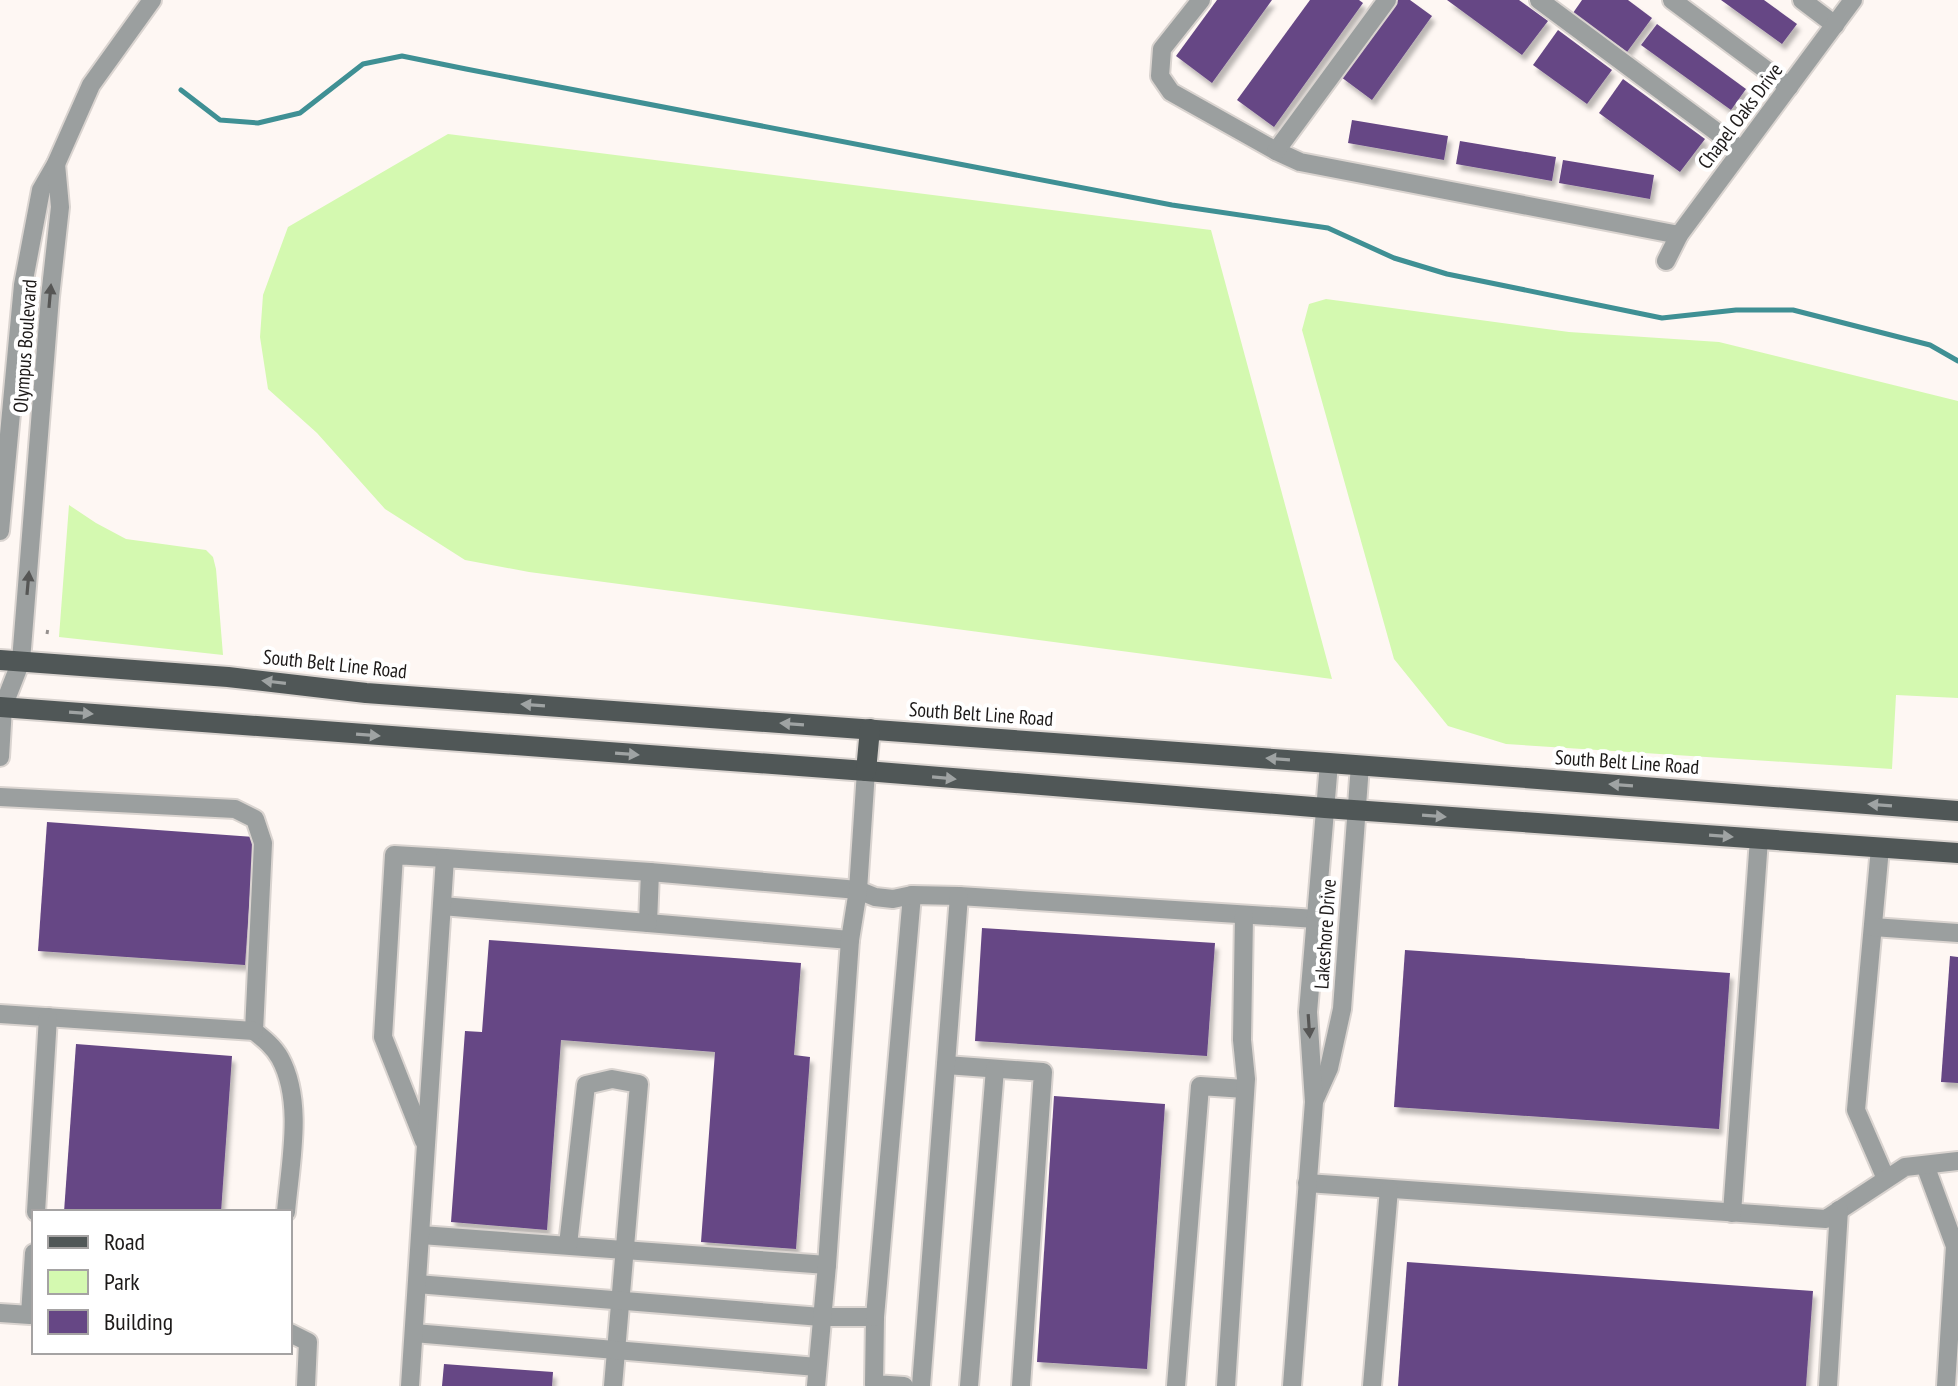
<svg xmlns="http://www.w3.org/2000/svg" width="1958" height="1386" font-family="'PT Sans Narrow',sans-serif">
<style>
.green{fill:#d4f9b0}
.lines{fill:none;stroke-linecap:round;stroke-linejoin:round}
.stream{stroke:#3f9094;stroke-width:5}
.building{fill:#664785;filter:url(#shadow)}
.minor-casing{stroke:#dad4d0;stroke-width:22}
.major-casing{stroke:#dad4d0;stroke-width:24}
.path{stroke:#95908e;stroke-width:3;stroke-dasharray:4 4;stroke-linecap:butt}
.minor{stroke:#9b9f9f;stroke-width:18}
.major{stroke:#505757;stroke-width:20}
.oneway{fill:#565655}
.oneway2{fill:#9fa3a3}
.labels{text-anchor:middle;stroke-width:8;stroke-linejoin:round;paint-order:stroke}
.street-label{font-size:20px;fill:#1d1a19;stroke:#fff}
</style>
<defs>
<filter id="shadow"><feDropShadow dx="3.5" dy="6" stdDeviation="2" flood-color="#0004"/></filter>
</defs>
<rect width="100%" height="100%" fill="#fef7f3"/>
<!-- green -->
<g class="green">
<path d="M448,134l763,96 121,449 -803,-107 -64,-12 -80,-51 -68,-76 -49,-44 -8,-52 3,-42 25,-68z"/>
<path d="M1326,299l243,33 150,10 239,59v297l-62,-3 -4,74 -386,-25 -58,-18 -54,-67 -92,-329 7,-26z"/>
<path d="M69,505l27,18 30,16 80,11 7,7 3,12 7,86 -164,-18z"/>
</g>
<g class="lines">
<!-- stream -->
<path class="stream" d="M181,90l39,30 38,3 42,-10 63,-49 39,-8 64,13 706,136 156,23 66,30 53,16 215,44 74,-8h57l137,35 28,16"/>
</g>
<!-- building -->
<g class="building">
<path d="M1217,0h55l-60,83 -36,-27z"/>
<path d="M1310,0h49l4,3 -89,124 -37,-27z"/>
<path d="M1397,0h13l22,16 -60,84 -31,-23z"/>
<path d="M1447,0h72l29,21 -26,34z"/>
<path d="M1582,0h46l24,18 -25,34 -54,-39z"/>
<path d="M1721,0h43l33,24 -15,20z"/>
<path d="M1657,24l89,65 -15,21 -90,-65z"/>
<path d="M1558,30l54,40 -25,34 -54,-39z"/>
<path d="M1623,79l82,60 -25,33 -81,-59z"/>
<path d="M1352,120l96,16 -4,24 -96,-17z"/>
<path d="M1460,141l96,16 -4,24 -96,-17z"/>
<path d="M1563,160l91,15 -4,24 -91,-16z"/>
<path d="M47,822l207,15 -9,128 -207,-14z"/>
<path d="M982,928l233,15 -8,113 -232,-15z"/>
<path d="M489,940l312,23 -7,92 16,2 -14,192 -95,-7 14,-190 -154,-12 -14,190 -96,-8 14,-191 17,1z"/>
<path d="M1405,950l325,23 -11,156 -325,-22z"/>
<path d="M1950,956l8,1v126l-17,-1z"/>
<path d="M76,1044l156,12 -11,156h-157z"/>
<path d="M1054,1096l111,8 -18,265 -110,-7z"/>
<path d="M1407,1262l406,29 -7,95h-408z"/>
<path d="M444,1364l109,8 -1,14h-110z"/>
</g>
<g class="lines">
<defs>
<g id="minor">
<path d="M1201,0l-39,49 -2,27 11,16 105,59 24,11 379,73"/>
<path d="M1539,0l202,150"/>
<path d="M1672,0l117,87"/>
<path d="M1802,0l33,25"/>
<path d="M1276,151l111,-151"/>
<path d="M1666,261l13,-26 174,-235"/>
<path d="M0,531l23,-246 18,-95 15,-26 35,-79 61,-85"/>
<path d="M0,757l3,-50 18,-46 29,-364 10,-90 -4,-43"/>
<path d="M0,797l235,12 20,10 8,24 -9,188c10,8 20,16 26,27 24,44 10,106 6,154"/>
<path d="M1880,848l-24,262 30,69"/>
<path d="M650,872l-2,51 202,17"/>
<path d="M442,906l206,17"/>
<path d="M1873,927l85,6"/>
<path d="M0,1014l254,17"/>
<path d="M946,1065l97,7 -22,314"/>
<path d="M1315,1099l14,-31 13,-59 18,-244"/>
<path d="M424,1141l-41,-104 11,-182 51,3"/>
<path d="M1925,1165l30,81 -9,140"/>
<path d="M1307,1183l519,36 79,-52 53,-6"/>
<path d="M36,1212l12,-195"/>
<path d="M1732,1213l27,-374"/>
<path d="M421,1235l406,30"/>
<path d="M568,1245l18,-160 26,-6 27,5 -26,302"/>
<path d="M417,1284l404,33h54l-1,67 30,2"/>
<path d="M0,1313l30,2 4,-62"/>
<path d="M875,1317l37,-422"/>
<path d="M290,1333l18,9 -2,44"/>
<path d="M414,1333l403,34"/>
<path d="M410,1386l35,-528 205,14 208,18 17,7 18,2 19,-4 47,1 357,23"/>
<path d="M816,1386l11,-121 23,-325 8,-50 8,-119"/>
<path d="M921,1386l38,-490"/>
<path d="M969,1386l26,-317"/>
<path d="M1176,1386l24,-300 45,3"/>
<path d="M1226,1386l20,-307 -4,-39 2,-125"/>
<path d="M1292,1386l22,-284 -6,-90 21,-249"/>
<path d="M1372,1386l17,-197"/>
<path d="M1828,1386l11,-176"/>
</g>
<g id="major">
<path d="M0,660l228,17 138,16 963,70 629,48"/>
<path d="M0,707l866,64 459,37 633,45"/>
<path d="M866,771l4,-42"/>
</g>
</defs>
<!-- minor casing -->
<use href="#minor" class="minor-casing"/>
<!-- major casing -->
<use href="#major" class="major-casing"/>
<!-- path -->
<path class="path" d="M47,634l1,-6"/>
<!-- minor -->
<use href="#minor" class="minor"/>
<!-- major -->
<use href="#major" class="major"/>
</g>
<!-- one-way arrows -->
<defs><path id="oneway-solid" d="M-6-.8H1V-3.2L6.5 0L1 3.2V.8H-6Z" transform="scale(2)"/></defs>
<g class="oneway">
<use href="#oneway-solid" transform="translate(50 296) rotate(-85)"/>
<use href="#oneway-solid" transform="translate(28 583) rotate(-85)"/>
<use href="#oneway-solid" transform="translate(1309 1026) rotate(86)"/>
</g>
<g class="oneway2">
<use href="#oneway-solid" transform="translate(274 682) rotate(-173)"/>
<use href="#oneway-solid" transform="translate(533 705) rotate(-176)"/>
<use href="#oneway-solid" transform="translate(81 713) rotate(4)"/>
<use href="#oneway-solid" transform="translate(792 724) rotate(-176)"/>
<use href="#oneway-solid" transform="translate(368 735) rotate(4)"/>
<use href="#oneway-solid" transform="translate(627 754) rotate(4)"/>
<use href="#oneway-solid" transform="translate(1278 759) rotate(-176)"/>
<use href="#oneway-solid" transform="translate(944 778) rotate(5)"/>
<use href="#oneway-solid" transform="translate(1621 785) rotate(-176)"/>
<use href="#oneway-solid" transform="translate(1880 805) rotate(-176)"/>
<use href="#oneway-solid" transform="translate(1434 816) rotate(4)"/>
<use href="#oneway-solid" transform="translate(1721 836) rotate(4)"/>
</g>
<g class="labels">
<!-- street labels -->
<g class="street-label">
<text transform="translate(1740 116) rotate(-53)" y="7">Chapel Oaks Drive</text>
<text transform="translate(25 346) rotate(-86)" y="7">Olympus Boulevard</text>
<text transform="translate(335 664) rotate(6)" y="7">South Belt Line Road</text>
<text transform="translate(981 714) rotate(4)" y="7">South Belt Line Road</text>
<text transform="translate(1627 762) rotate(4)" y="7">South Belt Line Road</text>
<text transform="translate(1325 934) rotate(-86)" y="7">Lakeshore Drive</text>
</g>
</g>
<!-- legend -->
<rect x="32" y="1210" width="260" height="144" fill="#ffffff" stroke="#a5a3a3" stroke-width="2"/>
<rect x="48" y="1236" width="40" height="12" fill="#505757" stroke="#a5a3a3" stroke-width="2"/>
<text x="104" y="1250" font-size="24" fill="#1d1a19">Road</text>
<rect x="48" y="1270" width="40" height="24" fill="#d4f9b0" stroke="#a5a3a3" stroke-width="2"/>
<text x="104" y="1290" font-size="24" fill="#1d1a19">Park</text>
<rect x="48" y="1310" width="40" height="24" fill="#664785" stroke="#a5a3a3" stroke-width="2"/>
<text x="104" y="1330" font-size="24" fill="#1d1a19">Building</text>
</svg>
